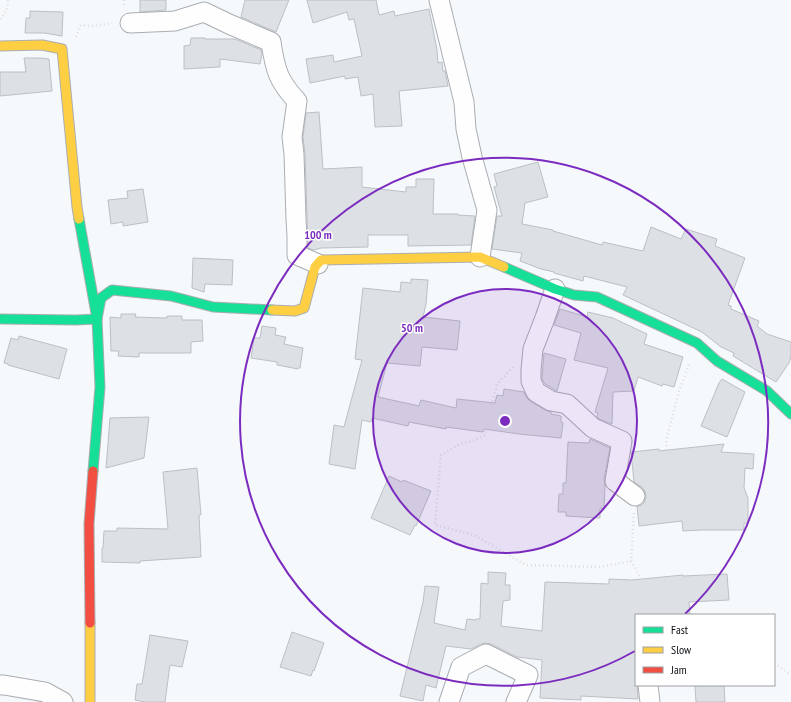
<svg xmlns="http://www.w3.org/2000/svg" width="791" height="702" font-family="'PT Sans Narrow',sans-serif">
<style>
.building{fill:#dde1e5;stroke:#bcc0c4}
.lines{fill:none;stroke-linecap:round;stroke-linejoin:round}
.street-casing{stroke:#aaadb1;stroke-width:21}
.fast-casing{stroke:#aaadb1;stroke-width:11}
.slow-casing{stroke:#aaadb1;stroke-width:11}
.jam-casing{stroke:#aaadb1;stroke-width:11}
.path{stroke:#dcddde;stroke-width:2.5;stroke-dasharray:1 3;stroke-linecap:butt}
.street{stroke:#fefeff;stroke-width:19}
.fast{stroke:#16e098;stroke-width:9}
.slow{stroke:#ffcf43;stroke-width:9}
.jam{stroke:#f24e42;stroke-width:9}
.ring{fill:none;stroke:#7b2cbf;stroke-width:2}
.centre{fill:#7b2cbf;stroke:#fff;stroke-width:2}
.ring-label{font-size:12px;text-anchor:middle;font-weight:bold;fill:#7b2cbf;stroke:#fff;stroke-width:3;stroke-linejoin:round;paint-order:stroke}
</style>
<rect width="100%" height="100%" fill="#f6f9fc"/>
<!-- building -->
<g class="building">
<path d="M140,0h26v10l-26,2z"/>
<path d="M245,0h44l-13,32 -35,-15z"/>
<path d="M307,0h69l3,15 15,-4 1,5 34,-7 8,41 1,13 4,-1 1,9h2l3,15 -49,5 3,35 -27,1 -2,-33 -12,2 -3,-19 -13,2v-3l-35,7 -4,-24 27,-4 1,7 28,-6 -8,-37 -5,1 -2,-8 -34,11z"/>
<path d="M30,11l33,1 -1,24 -18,-3h-19l1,-15h4z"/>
<path d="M191,38h14v1h30l26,11 1,4 -2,10 -40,-5v8l-36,2v-23l6,-1z"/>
<path d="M24,58h17l8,1 3,32 -52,5v-24h26z"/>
<path d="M319,112l4,57 39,-2v20l44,5v-5h10v-8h18l-1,35h25v1l17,1 -4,29 -63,1v-11h-40v12l-47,1 -7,2 -6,-2 -3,-94 -2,-17 3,-24z"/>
<path d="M538,162l10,35 -23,6 -3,21 31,6v1l49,14 1,-3 40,9 8,-24 30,12 5,-10 31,10 -2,7 30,12 -17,47 3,1v3l28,12 -2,5 10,8 24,8v14l-2,7 -13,19 -43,-26 1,-3 -13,-6 -19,-15 -79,-37 4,-8 -43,-11 -1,5 -29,-8v-1l-13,-3 -21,-8 2,-8 -30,-4 5,-33h5l-8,-29 3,-1 -3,-12z"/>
<path d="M143,189l5,33 -25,4v-4l-12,2 -3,-24 20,-2 -1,-7z"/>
<path d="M193,258l40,2 -1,25 -27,-1 -1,8 -12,-4z"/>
<path d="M411,279l17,1 -2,24 -3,13 37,4 -3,29 -35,-3 -2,19 -33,-3 -9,34 41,9 2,-6 35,8 1,-9 38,4 2,-8 6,1 1,-7 20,3 2,5 4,4 15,9 6,2v2l10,2v6l2,1 -2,15 -42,-4 -35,-5 -1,3 -37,-5v2l-37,-7 -1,4 -36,-8 -1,4 -9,-2 -7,49 -26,-5 5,-39 10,2 18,-67 -7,-1 8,-71 37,4 1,-10 10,1z"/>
<path d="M560,309l27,8 1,-5 25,6 34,16 -3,10 39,13 -9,30 -11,-3 -1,2 -24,-9 -4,14 -21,1 -1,32 -13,-5 -2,-2 1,-4 -3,-1 13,-44 -34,-8 7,-27 -27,-8z"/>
<path d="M121,314h15l-1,3 32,1v-2h15v4h20l1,21 -12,1v11h-52v4l-21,-1 1,-5h-8l-1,-31v-3l11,1z"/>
<path d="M262,326l14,2 -1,7 11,2 -2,7 19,4 -3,20h-2v1l-21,-4v-3l-26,-4 3,-20h6z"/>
<path d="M19,336l48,13 -8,30 -51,-14v-1l-4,-1 7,-25 7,2z"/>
<path d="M544,353l22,6 -9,32 -12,-7 -3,-5z"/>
<path d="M722,379l23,13 -18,45 -26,-11 18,-43z"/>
<path d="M149,417l-5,41 -38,10 4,-50z"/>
<path d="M590,439l20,9 -6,31 1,6 -1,24 -4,-1v10l-34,-2v-4h-8l1,-18h4v-11h3l2,-41 21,1z"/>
<path d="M724,444l-3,8 33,2 -1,15 -8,-1 -1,20 4,10v25h-4v7h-43l-18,1 -1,-10 -43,5 -2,-20h3l4,-3 2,-6 -1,-6 -3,-4 -8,-5 -3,-30 28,-3v2z"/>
<path d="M197,468l4,47h-2l2,42 -61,4v2l-38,-1v-14h1l1,-17h13v-3l51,1 -5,-57z"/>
<path d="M389,476l13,6 1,-2 28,11 -15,35 -1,-1 -5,10 -39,-17z"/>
<path d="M488,572l18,1 -1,12h5v15l-7,1 -2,25 41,5 3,-49 64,2v-5l23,1 51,-5v1l44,-2 2,26 -40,2 1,13h-54v70h1l1,14 -57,-3v4l-41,-2 2,-38 -25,-3 -26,-13 -5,-1 -5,1 -10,5 -25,-3 -10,42 -10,-3 -3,16 -23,-5 23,-94 2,-16 14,1 -5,36 31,7 2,-11 9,1v-1h4l1,-36 7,1z"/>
<path d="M292,632l32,11 -10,28 -1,-1 -2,6 -31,-9z"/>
<path d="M150,635l38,6 -6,26 -12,-2 -5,37h-20l-10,-2 2,-16h5z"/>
<path d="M704,685h20l1,17h-29l-1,-16z"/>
</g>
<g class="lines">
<defs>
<g id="street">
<path d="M439,0l25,102 2,27 6,28 15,53 -7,47"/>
<path d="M130,23l45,-2 29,-9 25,12 42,18c4,27 7,39 26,59l-5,36 2,17 2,65 1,17v19l21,9"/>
<path d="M555,289l-10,29 -12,31 -2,21v11l5,11 15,9 16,3 26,24 29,13 -7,40 20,15"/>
<path d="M0,685h4l41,7 18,10"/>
<path d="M648,685l2,17"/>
<path d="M449,702l12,-35 25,-13 42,21 -12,27"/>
</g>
<g id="fast">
<path d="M79,219l18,100 3,68 -7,84"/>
<path d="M504,267l51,22 19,6 23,2 100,46 20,18 50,30 24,23"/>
<path d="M0,319l76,1 21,-1 4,-21 11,-8 59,6 42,11 59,3"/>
</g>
<g id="slow">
<path d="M0,46l42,-1 20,4 15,158 2,12"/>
<path d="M272,310l23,1 9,-3 11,-41 6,-7 159,-3 24,10"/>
<path d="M90,623v79"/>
</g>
<path id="jam" d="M90,623l-1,-99 4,-53"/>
</defs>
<!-- street casing -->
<use href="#street" class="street-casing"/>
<!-- fast casing -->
<use href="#fast" class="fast-casing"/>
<!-- slow casing -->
<use href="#slow" class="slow-casing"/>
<!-- jam casing -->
<use href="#jam" class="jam-casing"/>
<!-- path -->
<g class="path">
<path d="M124,0v8"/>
<path d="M0,19l7,-9 1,-10"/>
<path d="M76,37l5,-12 11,1 20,-3"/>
<path d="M513,367l-16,17 -12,51 -12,6 -13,3 -19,11 -6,70 39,10 52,30 74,2 31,-6"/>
<path d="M651,492l19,-6 -1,-21 -3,-24 13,-50 11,-29"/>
<path d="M634,513l-3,48 11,19 1,35"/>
<path d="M774,665h3l14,10"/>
<path d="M732,685l2,1 1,-1"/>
</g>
<!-- street -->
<use href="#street" class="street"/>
<!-- fast -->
<use href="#fast" class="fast"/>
<!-- slow -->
<use href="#slow" class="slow"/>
<!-- jam -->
<use href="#jam" class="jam"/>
</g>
<!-- distance rings -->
<circle cx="505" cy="421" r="132" fill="#7b2cbf" fill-opacity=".12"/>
<g class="ring">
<circle cx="505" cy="421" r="132"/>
<path d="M635 651A264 264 0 1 1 685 614"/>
</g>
<circle cx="505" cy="421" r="6" class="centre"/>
<g class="ring-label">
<text x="318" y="239">100 m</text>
<text x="412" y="332">50 m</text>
</g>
<!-- legend -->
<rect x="635" y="614" width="140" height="72" fill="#ffffff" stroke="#9d9fa1"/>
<rect x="643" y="627" width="20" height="6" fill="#16e098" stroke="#9d9fa1"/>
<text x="671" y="634" font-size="12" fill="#0b0f13">Fast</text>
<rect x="643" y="647" width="20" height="6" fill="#ffcf43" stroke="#9d9fa1"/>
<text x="671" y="654" font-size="12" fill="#0b0f13">Slow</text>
<rect x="643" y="667" width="20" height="6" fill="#f24e42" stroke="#9d9fa1"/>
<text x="671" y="674" font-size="12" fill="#0b0f13">Jam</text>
</svg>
